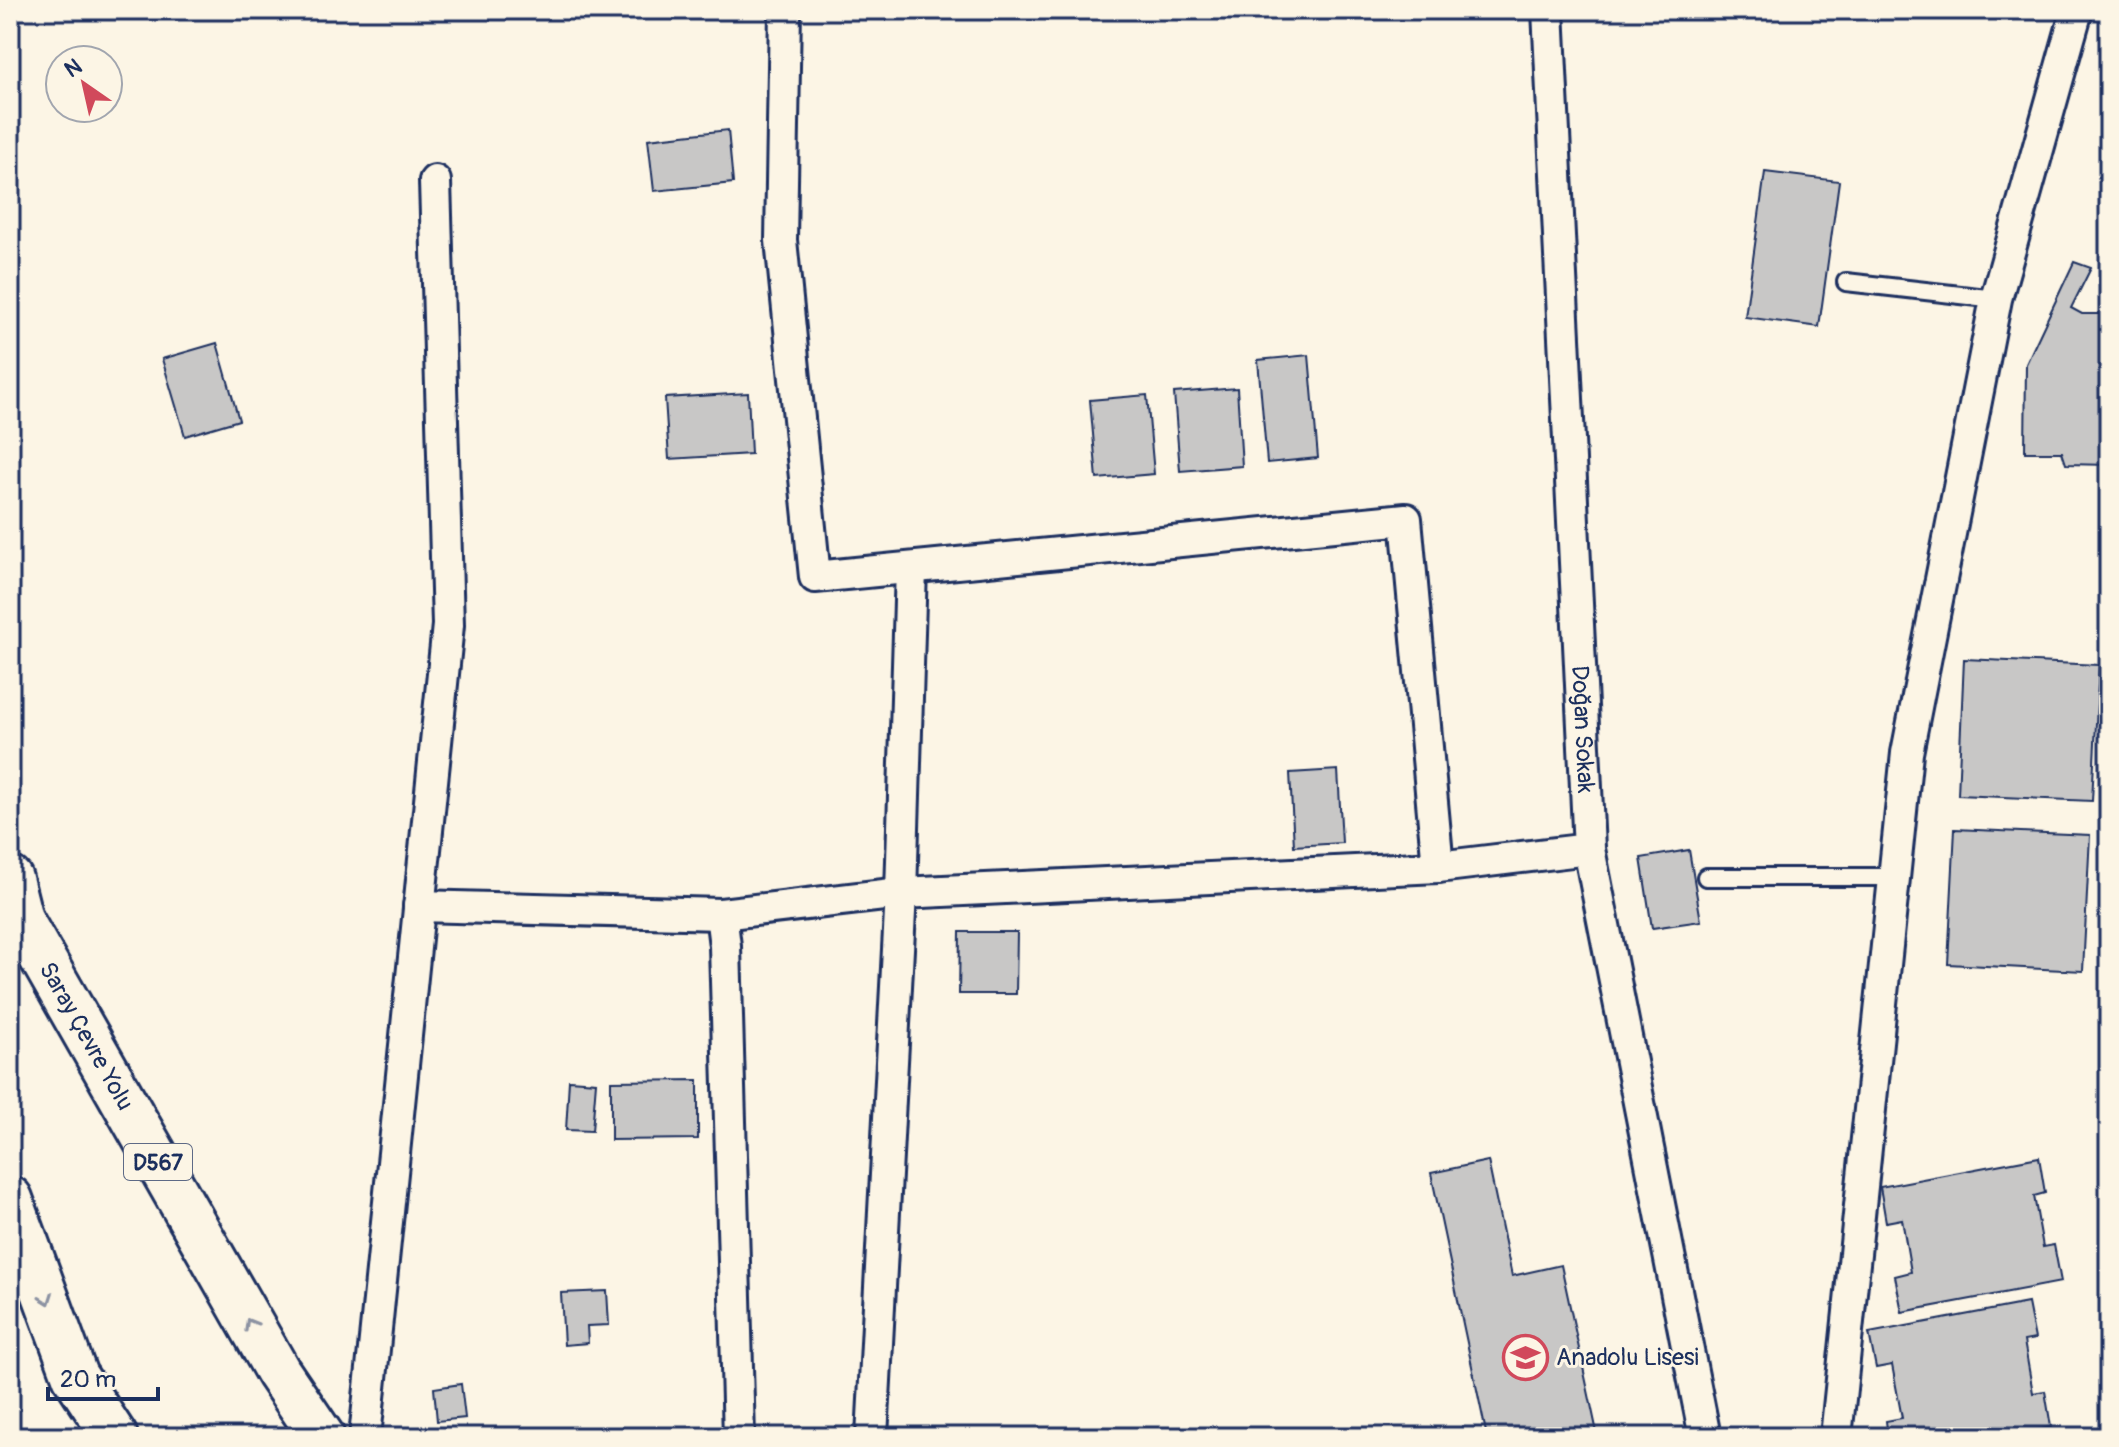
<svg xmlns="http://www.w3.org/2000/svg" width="2119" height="1447" font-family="Pangolin,sans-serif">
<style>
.building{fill:#c8c7c6;stroke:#1b2f5e;stroke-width:2}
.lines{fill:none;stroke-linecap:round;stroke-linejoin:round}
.lane-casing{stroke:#1b2f5e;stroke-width:22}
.street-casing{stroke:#1b2f5e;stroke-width:36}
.highway-casing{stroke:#1b2f5e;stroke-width:50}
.lane{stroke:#fcf5e5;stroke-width:16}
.street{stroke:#fcf5e5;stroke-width:30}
.highway{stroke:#fcf5e5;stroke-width:44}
.oneway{stroke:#8c92a2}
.labels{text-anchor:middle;stroke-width:6;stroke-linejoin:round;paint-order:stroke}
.shield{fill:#fcf5e5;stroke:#5e6a86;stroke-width:2}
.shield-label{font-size:22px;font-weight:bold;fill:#1b2f5e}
.street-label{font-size:24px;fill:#1b2f5e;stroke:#fcf5e5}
.poi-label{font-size:24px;fill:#1b2f5e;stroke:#fcf5e5;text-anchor:start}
</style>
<rect width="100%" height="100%" fill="#fcf5e5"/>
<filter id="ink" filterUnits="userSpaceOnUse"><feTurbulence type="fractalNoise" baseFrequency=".0125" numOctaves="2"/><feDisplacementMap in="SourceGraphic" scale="16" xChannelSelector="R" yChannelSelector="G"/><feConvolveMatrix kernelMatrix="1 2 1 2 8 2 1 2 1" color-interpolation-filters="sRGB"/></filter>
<g filter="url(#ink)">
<!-- building -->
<g class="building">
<path d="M728,130l5,53 -79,8 -6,-52z"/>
<path d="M1765,172l74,9 -20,146 -74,-10z"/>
<path d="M2074,262l17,6 -20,40 11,6h27v151l-43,-1 -4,-12h-37l1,-88z"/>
<path d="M217,343l22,77 -54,16 -23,-77z"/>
<path d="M1309,355l9,103 -51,5 -9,-103z"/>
<path d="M1237,388l5,78 -62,5 -6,-78z"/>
<path d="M748,393l3,61 -82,5 -4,-61z"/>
<path d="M1147,395l7,79 -57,5 -7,-79z"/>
<path d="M1964,659l135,6 -7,136 -134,-6z"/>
<path d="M1338,770l4,73 -48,3 -4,-73z"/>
<path d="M1955,829l135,6 -7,136 -135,-7z"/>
<path d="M1689,850l12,71 -49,7 -11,-70z"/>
<path d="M960,932h57l-1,62h-57z"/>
<path d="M569,1080l27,2 -4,49 -26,-1z"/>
<path d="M698,1080v59l-87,1v-59z"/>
<path d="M2039,1157l6,36 -11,3 9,51 11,-2 7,37 -159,30 -7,-36 16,-4 -9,-53 -16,3 -6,-35z"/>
<path d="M1488,1161l24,115 49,-11 37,172h-111l-56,-264z"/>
<path d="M607,1291l2,34 -22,1 1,17 -24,2 -3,-52z"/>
<path d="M2028,1303l7,36 -11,2 9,52 12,-2 6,36 -51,10h-112l-2,-16 16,-3 -10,-53 -16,3 -7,-35z"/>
<path d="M461,1384l4,34 -28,3 -3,-33z"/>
</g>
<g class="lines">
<defs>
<g id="lane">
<path d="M1846,282l150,17"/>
<path d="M1706,877h186"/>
</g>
<g id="street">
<path d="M785,10l-4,230 34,337 591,-58 32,348"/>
<path id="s1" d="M1548,10l41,839 116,588"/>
<path d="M419,906l302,8 180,-21 537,-26 151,-18"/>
<path d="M721,914l4,32 14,491"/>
<path d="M365,1437l83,-812 -13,-444"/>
<path d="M872,1437l29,-544 10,-325"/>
<path d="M1836,1437l71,-684 89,-454 81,-289"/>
</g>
<g id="highway">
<path id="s2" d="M10,879l10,40 258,453 44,65"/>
<path d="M10,1199l65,177 40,61"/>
</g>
</defs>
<!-- lane casing -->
<use href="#lane" class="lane-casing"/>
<!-- street casing -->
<use href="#street" class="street-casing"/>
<!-- highway casing -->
<use href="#highway" class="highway-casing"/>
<!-- lane -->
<use href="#lane" class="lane"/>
<!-- street -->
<use href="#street" class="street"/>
<!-- highway -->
<use href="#highway" class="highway"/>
</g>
<!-- one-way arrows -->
<defs><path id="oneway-chevron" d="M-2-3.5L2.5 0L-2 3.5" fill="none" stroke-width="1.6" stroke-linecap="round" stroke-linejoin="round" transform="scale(2)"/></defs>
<g class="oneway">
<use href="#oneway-chevron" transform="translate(47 1299) rotate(70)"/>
<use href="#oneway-chevron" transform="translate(250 1324) rotate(-120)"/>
</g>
</g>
<!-- icons -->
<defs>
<symbol id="school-ring" viewBox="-11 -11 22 22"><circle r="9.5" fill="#fcf5e5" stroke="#d1495b" stroke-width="1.5"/><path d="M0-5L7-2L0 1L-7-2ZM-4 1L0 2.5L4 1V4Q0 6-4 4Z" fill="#d1495b"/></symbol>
</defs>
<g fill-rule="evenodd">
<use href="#school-ring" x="1500" y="1332" width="51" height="51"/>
</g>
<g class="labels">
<!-- shield labels -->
<rect class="shield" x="124" y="1144" width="68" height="36" rx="6"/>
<g class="shield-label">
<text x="158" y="1170">D567</text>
</g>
<!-- street labels -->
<g class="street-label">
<text dy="8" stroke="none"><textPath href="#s1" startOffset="720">Doğan Sokak</textPath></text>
<text dy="8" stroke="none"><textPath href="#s2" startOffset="176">Saray Çevre Yolu</textPath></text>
</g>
<!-- poi labels -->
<g class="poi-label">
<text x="1556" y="1365">Anadolu Lisesi</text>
</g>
</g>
<!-- margin -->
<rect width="2119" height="1447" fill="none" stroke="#fcf5e5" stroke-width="40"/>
<rect x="20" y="20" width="2079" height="1407" fill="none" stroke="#1b2f5e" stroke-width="3" filter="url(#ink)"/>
<!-- north arrow -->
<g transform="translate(84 84) rotate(326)"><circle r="38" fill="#fcf5e5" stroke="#a2a6af" stroke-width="2"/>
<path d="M0-6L14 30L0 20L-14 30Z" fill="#d1495b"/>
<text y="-12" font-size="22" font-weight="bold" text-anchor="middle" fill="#1b2f5e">N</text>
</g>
<!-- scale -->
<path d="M48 1387v12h110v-12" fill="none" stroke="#1b2f5e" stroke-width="4"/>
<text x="60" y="1387" font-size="24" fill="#1b2f5e" stroke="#fcf5e5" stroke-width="6" paint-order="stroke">20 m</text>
</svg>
